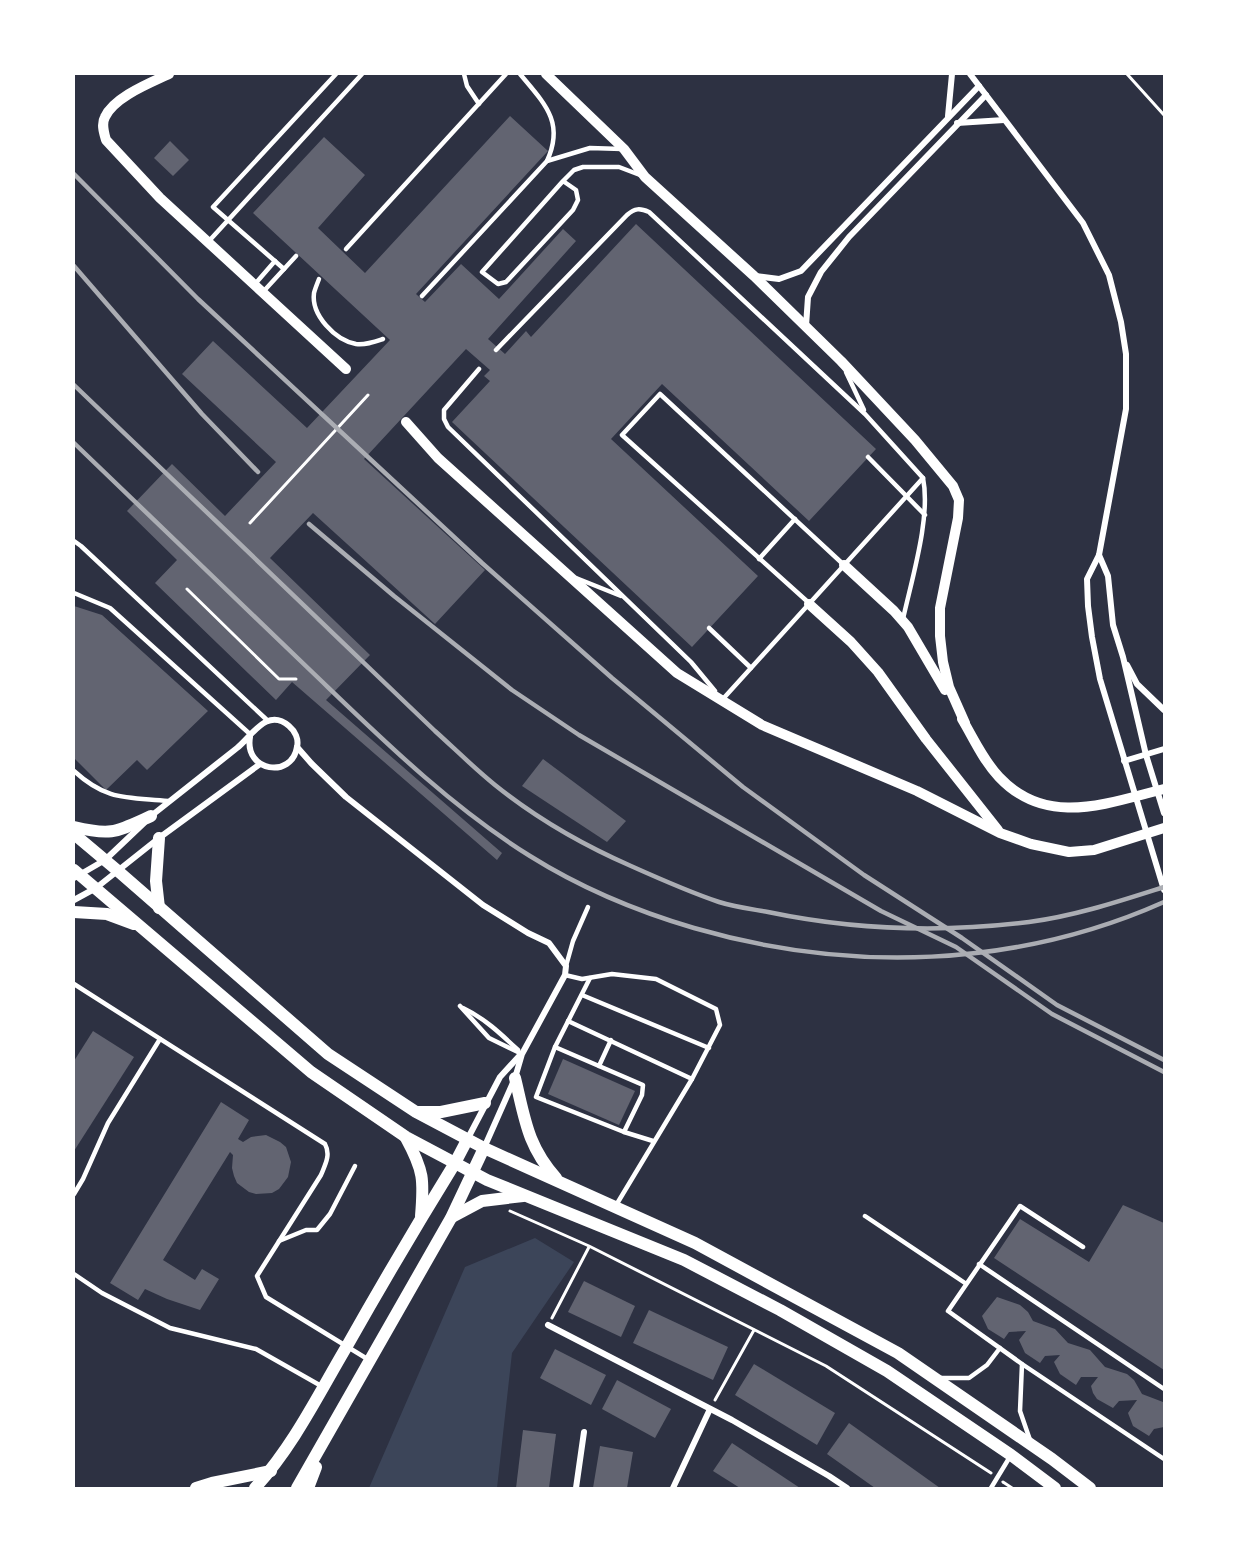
<svg xmlns="http://www.w3.org/2000/svg" width="1238" height="1562" font-family="Arial,sans-serif">
<style>
.green{fill:#3c4559}
.building{fill:#626471}
.lines{fill:none;stroke-linecap:round;stroke-linejoin:round}
.path{stroke:#fff;stroke-width:3}
.service{stroke:#fff;stroke-width:4.5}
.minor{stroke:#fff;stroke-width:6}
.tertiary{stroke:#fff;stroke-width:10}
.secondary{stroke:#fff;stroke-width:12}
.rail{stroke:#abadb3;stroke-width:4.5}
</style>
<rect width="100%" height="100%" fill="#2d3142"/>
<!-- green -->
<path class="green" d="M535,1238l39,24 -62,91 -15,135h-128l96,-221z"/>
<!-- building -->
<g class="building">
<path d="M510,116l38,35 -132,143 9,8 36,-38 38,35 64,-70 13,12 -88,98 17,15 21,-23 5,6 105,-113 240,225 -67,72 -147,-137 -51,55 147,137 -66,71 -240,-225 38,-41 -6,-5 6,-6 -24,-21 -102,110 121,111 -50,54 -122,-111 -43,45 100,97 -44,45 176,153 -5,7 -205,-178 -16,18 -121,-117 22,-23 -50,-49 45,-47 53,52 51,-54 -94,-88 31,-33 94,87 83,-88 -137,-127 71,-76 41,38 -47,53 47,45z"/>
<path d="M170,141l19,19 -16,16 -19,-18z"/>
<path d="M74,606l28,9 106,96 -61,59 -10,-10 -31,30 -32,-32z"/>
<path d="M543,759l83,62 -19,21 -85,-56z"/>
<path d="M93,1031l41,26 -60,94v-90z"/>
<path d="M563,1059l72,32 -16,34 -71,-31z"/>
<path d="M221,1102l28,18 -11,19 5,3 8,-5 15,-2 14,7 6,5 5,15 -3,15 -9,12 -7,4 -16,1 -7,-2 -12,-9 -3,-7 -2,-8 1,-13 -3,-3 -67,108 32,20 7,-11 17,10 -19,31 -33,-11 -22,-10 -7,11 -28,-17z"/>
<path d="M1123,1205l41,18v147l-170,-112 26,-39 69,43z"/>
<path d="M584,1281l51,25 -14,31 -53,-25z"/>
<path d="M997,1297l23,8 8,7 5,9 22,8 13,14 22,7 15,17 22,7 7,6 8,14 21,8 1,25 -10,2 -5,7 -16,-10 -5,-13 9,-13 -18,1 -6,7 -16,-9 -4,-6 -2,-7 7,-9h-17l-5,8 -16,-11 -6,-12 6,-7 -15,1 -5,7 -15,-10 -6,-13 7,-9 -17,1 -5,7 -16,-10 -6,-13z"/>
<path d="M649,1310l79,37 -15,33 -80,-37z"/>
<path d="M555,1349l51,26 -15,30 -51,-27z"/>
<path d="M754,1364l81,49 -18,32 -82,-50z"/>
<path d="M617,1380l54,29 -16,29 -53,-29z"/>
<path d="M849,1423l91,65h-65l-48,-34z"/>
<path d="M523,1430l33,4 -7,54h-33z"/>
<path d="M732,1443l68,45h-60l-27,-17z"/>
<path d="M600,1446l33,6 -6,36h-34z"/>
</g>
<g class="lines">
<!-- path -->
<g class="path">
<path d="M1127,74l37,41"/>
<path d="M250,523l118,-128"/>
<path d="M187,589l92,90h17"/>
<path d="M510,1211l79,35 237,120 165,107"/>
<path d="M552,1318l37,-71"/>
<path d="M715,1400l39,-70"/>
<path d="M1003,1482l9,6"/>
</g>
<!-- service -->
<g class="service">
<path d="M464,74l3,12 12,18"/>
<path d="M520,74c24,29 45,48 27,87"/>
<path d="M563,181l13,9 2,10 -5,10 -67,72 -8,2 -16,-12 81,-91 11,-11 9,-3h36l21,8"/>
<path d="M209,241l153,-167"/>
<path d="M346,249l160,-175"/>
<path d="M284,269l-71,-62 123,-133"/>
<path d="M319,279c-2,5 -4,10 -5,14 -3,22 21,47 42,51 10,1 18,-2 27,-5"/>
<path d="M255,284l20,-23"/>
<path d="M262,293l34,-37"/>
<path d="M422,296l125,-135 43,-13 32,1"/>
<path d="M496,350l131,-135c8,-7 13,-7 22,-3l216,202 58,64c8,39 -11,100 -20,141"/>
<path d="M479,369l-35,41v9l4,8 243,235 24,29"/>
<path d="M846,372l18,38"/>
<path d="M868,457l57,58"/>
<path d="M74,541l7,5 186,174"/>
<path d="M759,559l36,-40"/>
<path d="M576,578l45,18"/>
<path d="M74,593l36,15 141,127"/>
<path d="M809,603l-187,-168 38,-41 184,171"/>
<path d="M709,628l42,40"/>
<path d="M722,700l201,-222"/>
<path d="M74,771c33,30 52,26 94,30"/>
<path d="M566,966l7,-25 15,-34"/>
<path d="M565,975l17,4 30,-5 44,5 60,30 4,16 -28,54 -77,128"/>
<path d="M590,978l-35,69 -19,50 88,35 29,9"/>
<path d="M74,984l251,160c6,11 0,21 -4,31l-64,101 9,21 103,63"/>
<path d="M582,995l127,53"/>
<path d="M460,1006l29,32 33,16"/>
<path d="M463,1008c21,10 37,25 55,42"/>
<path d="M568,1021l124,58"/>
<path d="M555,1047l88,38 -1,10 -18,37"/>
<path d="M599,1066l12,-26"/>
<path d="M74,1194l9,-15 25,-56 52,-84"/>
<path d="M865,1216l100,67"/>
<path d="M279,1241l27,-11h11l13,-16 25,-48"/>
<path d="M1083,1247l-63,-41 -72,105 74,53 142,95"/>
<path d="M979,1264l185,125"/>
<path d="M74,1274l28,19 68,35 86,21 67,38"/>
<path d="M1022,1364l-2,47 10,29"/>
<path d="M941,1378h28l18,-13 13,-17"/>
<path d="M991,1488l20,-33"/>
</g>
<!-- minor -->
<g class="minor">
<path d="M970,74l113,149 26,52 12,47 5,32v55l-27,146 -12,24 1,27 4,31 8,42 64,211"/>
<path d="M948,116l4,-42"/>
<path d="M957,123l47,-3"/>
<path d="M755,276l24,3 22,-8 178,-185"/>
<path d="M806,326l2,-29 13,-25 28,-35 137,-142"/>
<path d="M1099,555l9,21 5,49 10,32 23,98 18,58"/>
<path d="M1127,665l10,19 27,26"/>
<path d="M297,747l14,16 35,34 137,108 45,28 21,10 17,23 -1,9 -43,79 -7,24 -31,70"/>
<path d="M1124,761l40,-12"/>
<path d="M151,816l86,-68c15,-12 30,-41 52,-22 6,5 10,13 8,21 -5,32 -53,25 -47,-10"/>
<path d="M74,878l31,-18 39,-37"/>
<path d="M74,900l22,-12 63,-50 101,-74"/>
<path d="M467,1140l33,-63 21,-23"/>
<path d="M548,1325l184,95 97,56 18,12"/>
<path d="M576,1488l8,-56"/>
<path d="M673,1488l37,-79"/>
</g>
<!-- tertiary -->
<g class="tertiary">
<path d="M169,74c-19,9 -55,23 -64,43 -4,7 -1,16 1,23l54,58 186,171"/>
<path d="M546,74l78,75 21,28 109,99 87,85 74,79 38,46 6,14 -1,18 -18,90v28l3,26 6,25 16,36"/>
<path d="M406,422l32,36 239,215 85,52 155,66 83,42 31,11 38,8 25,-2 70,-22"/>
<path d="M844,565l50,46 14,16 37,63"/>
<path d="M809,604l42,38 27,30 48,67 72,91"/>
<path d="M962,719c12,20 21,41 37,58 48,51 108,26 165,12"/>
</g>
<!-- secondary -->
<g class="secondary">
<path d="M74,827c38,9 42,5 77,-11"/>
<path d="M74,834l44,37 210,183 88,58 68,36 211,95 203,110 154,106 38,29"/>
<path d="M74,870l237,202 95,65 81,43 197,80 96,50 107,61 124,84 44,33"/>
<path d="M159,908l-3,-27 3,-43"/>
<path d="M74,912l33,2 27,10"/>
<path d="M515,1078c10,41 12,67 41,100"/>
<path d="M417,1112h24l44,-9"/>
<path d="M406,1138c18,33 18,42 15,78"/>
<path d="M452,1217l30,-16 41,-5"/>
<path d="M196,1488l16,-5 59,-12"/>
<path d="M255,1488c39,-43 63,-93 92,-142 35,-62 71,-123 108,-183l12,-23"/>
<path d="M297,1488l154,-270 33,-70"/>
<path d="M308,1488l8,-21"/>
</g>
<!-- rail -->
<g class="rail">
<path d="M74,174l124,125 284,264 130,115 131,109 121,88 98,63 95,67 107,55"/>
<path d="M74,266l128,148 56,58"/>
<path d="M74,385l361,346c20,18 39,37 60,54 41,33 88,60 136,81 29,13 58,26 88,36 16,5 32,7 49,10 86,18 173,21 261,10 46,-6 91,-21 135,-35"/>
<path d="M74,443c79,76 157,151 236,227 69,66 138,135 220,186 51,32 106,55 164,72 155,45 322,40 470,-26"/>
<path d="M309,524l85,72 118,94 67,45 302,176 75,36 96,67 112,58"/>
</g>
</g>
<!-- border -->
<rect width="1238" height="1562" fill="none" stroke="#ffffff" stroke-width="150"/>
</svg>
